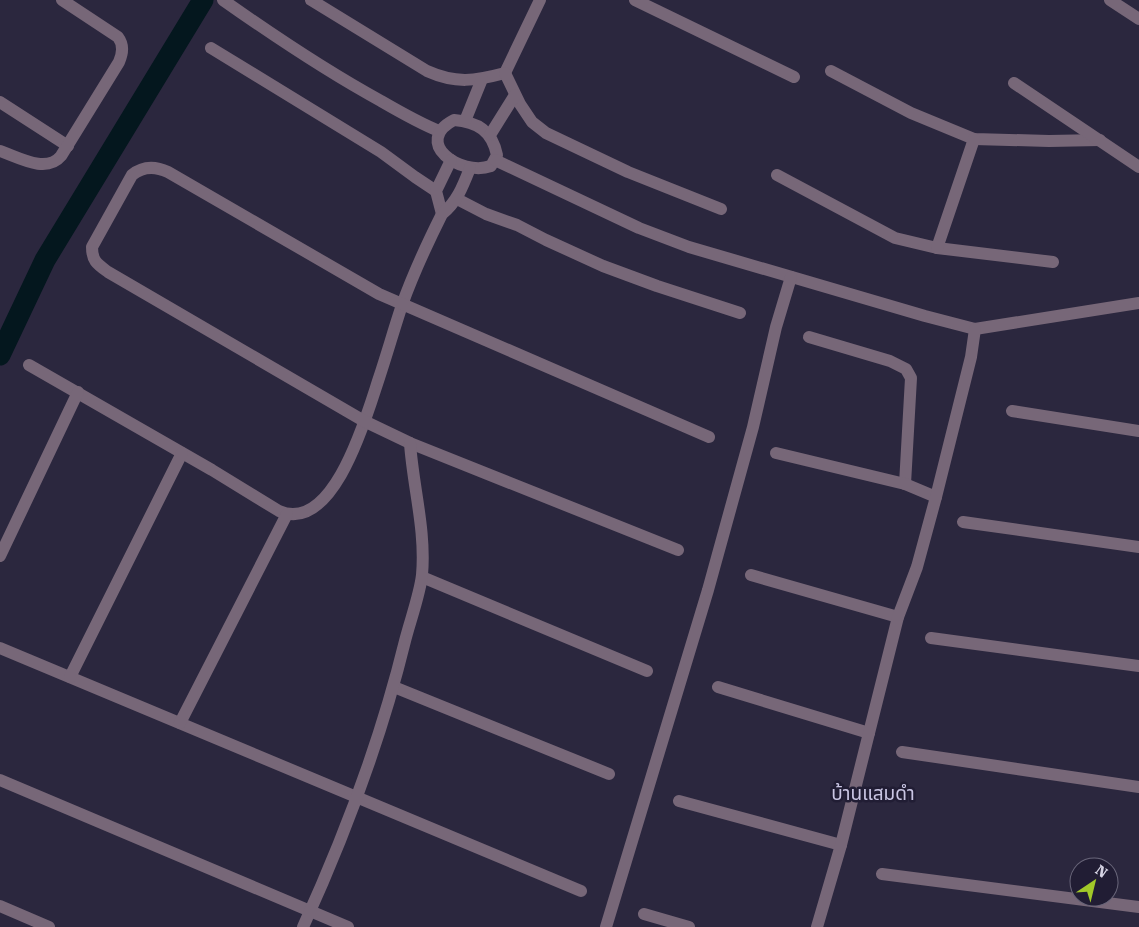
<svg xmlns="http://www.w3.org/2000/svg" width="1139" height="927" font-family="'Roboto Serif','Noto Sans Thai',serif">
<style>
.lines{fill:none;stroke-linecap:round;stroke-linejoin:round}
.canal{stroke:#04171e;stroke-width:21}
.minor{stroke:#776778;stroke-width:12}
.labels{text-anchor:middle;stroke-width:5;stroke-linejoin:round;paint-order:stroke}
.quarter-label{font-size:19px;fill:#cac6e4;stroke:#211d34}
</style>
<rect width="100%" height="100%" fill="#2b273e"/>
<g class="lines">
<!-- canal -->
<path class="canal" d="M0,355l45,-95 158,-260"/>
<!-- minor -->
<g class="minor">
<path d="M223,0c51,36 103,71 158,101 19,11 38,22 58,30"/>
<path d="M311,0l116,71c29,13 48,10 78,2l35,-73"/>
<path d="M635,0l159,77"/>
<path d="M1110,0l29,19"/>
<path d="M211,48l170,104 34,25 21,14"/>
<path d="M831,71l80,42 63,26 75,2 51,-1"/>
<path d="M505,73l15,31 12,18 14,11 82,39 93,37"/>
<path d="M1014,83l125,84"/>
<path d="M0,102l68,44"/>
<path d="M454,120c24,2 38,11 43,35l-6,11c-31,11 -79,-24 -37,-46z"/>
<path d="M465,121l17,-42"/>
<path d="M490,135l25,-40"/>
<path d="M0,151c18,6 46,23 61,5l58,-94c4,-9 5,-17 -1,-25l-56,-37"/>
<path d="M495,160l144,68 50,19 236,69 50,13 164,-26"/>
<path d="M777,175l118,63 42,10 116,14"/>
<path d="M457,199l29,15 31,11 29,15 57,26 54,20 83,27"/>
<path d="M442,214l-6,-23 15,-31"/>
<path d="M937,248l37,-109"/>
<path d="M809,337l81,24 16,8 5,9 -6,106"/>
<path d="M29,365l183,105 67,41c55,24 88,-97 100,-133 8,-24 15,-49 23,-73 11,-31 25,-61 40,-91 15,-12 21,-28 28,-46"/>
<path d="M1012,411l127,20"/>
<path d="M776,453l129,31 31,13"/>
<path d="M963,522l176,25"/>
<path d="M678,550l-268,-107 -46,-22 -256,-149c-11,-8 -16,-11 -16,-25l40,-72c11,-9 23,-9 36,-3l211,122 330,143"/>
<path d="M0,556l78,-164"/>
<path d="M751,575l147,42"/>
<path d="M422,577l225,94"/>
<path d="M931,638l208,28"/>
<path d="M0,648l581,243"/>
<path d="M70,677l112,-224"/>
<path d="M394,687l215,87"/>
<path d="M718,687l151,46"/>
<path d="M180,723l107,-209"/>
<path d="M902,752l237,35"/>
<path d="M0,780l348,147"/>
<path d="M679,801l162,44"/>
<path d="M882,874l257,33"/>
<path d="M0,906l49,21"/>
<path d="M644,914l45,13"/>
<path d="M303,927c42,-92 78,-188 102,-286 5,-20 15,-47 17,-66 4,-45 -9,-88 -12,-132"/>
<path d="M606,927l102,-337 45,-163 23,-100 15,-50"/>
<path d="M817,927l24,-82 57,-228 19,-50 19,-70 35,-140 4,-28"/>
</g>
</g>
<g class="labels">
<!-- quarter labels -->
<g class="quarter-label">
<text x="873" y="800">บ้านแสมดำ</text>
</g>
</g>
<!-- north arrow -->
<g transform="translate(1094 882) rotate(35)"><circle r="24" fill="#211d34" stroke="#69667a"/>
<path d="M0-4L9 19L0 12L-9 19Z" fill="#a2c929"/>
<text y="-8" font-size="14" font-weight="bold" text-anchor="middle" fill="#d6d4e4">N</text>
</g>
</svg>
